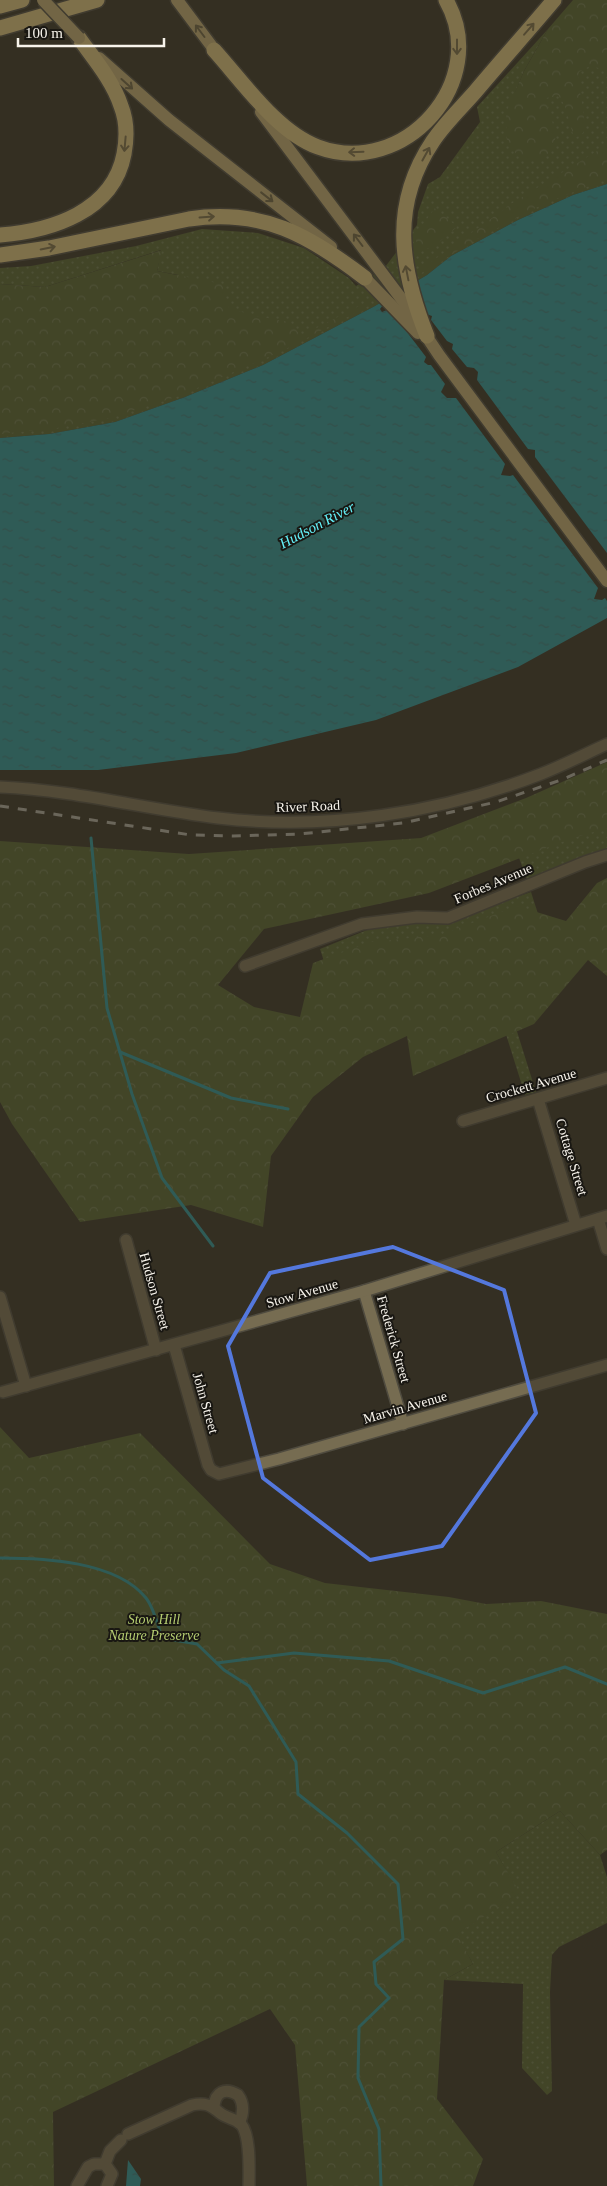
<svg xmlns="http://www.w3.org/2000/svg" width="607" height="2186" font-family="Georgia,serif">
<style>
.green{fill:url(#green-dots)}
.forest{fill:url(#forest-crowns)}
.water{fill:url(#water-ripples)}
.pier{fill:#342f23}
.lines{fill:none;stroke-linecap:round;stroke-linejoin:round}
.stream{stroke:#289095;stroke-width:3}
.minor-casing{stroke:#4f4b3f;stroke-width:14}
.primary-casing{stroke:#4f4b3f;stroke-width:15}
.motorway-casing{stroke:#4f4b3f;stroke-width:18}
.minor{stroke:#766c51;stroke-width:11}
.primary{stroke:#bca76f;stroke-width:12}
.motorway{stroke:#d8be7b;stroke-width:15}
.rail{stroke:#aca89e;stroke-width:3;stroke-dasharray:9 9;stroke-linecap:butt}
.primary-bridge-casing{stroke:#4f4b3f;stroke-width:15;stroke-linecap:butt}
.primary-bridge{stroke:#bca76f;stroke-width:12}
.oneway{stroke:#786a46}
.oneway2{stroke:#6a5f40}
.marked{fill:none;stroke:#5478dd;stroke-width:4;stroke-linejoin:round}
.labels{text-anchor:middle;stroke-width:4;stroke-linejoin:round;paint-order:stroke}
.street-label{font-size:14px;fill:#f8f4ec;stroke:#191712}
.park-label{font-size:14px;font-style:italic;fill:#b5cd71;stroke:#191712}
.water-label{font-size:15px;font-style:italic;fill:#64f1f9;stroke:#191712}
</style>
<defs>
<pattern id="green-dots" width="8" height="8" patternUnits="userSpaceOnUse" patternTransform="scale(1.25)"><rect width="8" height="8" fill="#525f2e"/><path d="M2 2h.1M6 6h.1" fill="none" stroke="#6c774c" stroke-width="1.8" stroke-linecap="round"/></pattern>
<pattern id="forest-crowns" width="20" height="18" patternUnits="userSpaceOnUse" patternTransform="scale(1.25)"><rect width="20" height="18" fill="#525f2e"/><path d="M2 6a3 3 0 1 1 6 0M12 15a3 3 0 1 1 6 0" fill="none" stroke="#6c774c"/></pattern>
<pattern id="water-ripples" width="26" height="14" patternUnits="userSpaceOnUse" patternTransform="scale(1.25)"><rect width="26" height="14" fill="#289095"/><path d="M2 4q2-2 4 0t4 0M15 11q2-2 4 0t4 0" fill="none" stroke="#34777a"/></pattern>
</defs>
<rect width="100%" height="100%" fill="#342f23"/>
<!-- green -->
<g class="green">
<path d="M607,0v184l-34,11 -55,25 -67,36 -24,19 -52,31 -112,59 -78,32 -70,25 -66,12 -49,4v-136l178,-27 -21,-4 4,-21 -116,37 -45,-3v-16l31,-2 105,-20 66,-17 56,4 46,15 45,30 7,8 29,-19 32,-42 1,-13 10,-28 12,-7 40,-55 -3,-15 71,-78 -24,42 -9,22z"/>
<path d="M607,802v50l-79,30 -12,-32z"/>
<path d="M531,892l27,84 -54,14 32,102 -11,3 -32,-102 -147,37 -26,-81 47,-19 45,-7 37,-3z"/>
<path d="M560,1811l40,44 7,22v46l-48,24 -7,8 -2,37 2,99 -5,4 -25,-27 1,-84 -79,-4 29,-16 -17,-30 63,-41 -23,-41z"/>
</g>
<!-- forest -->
<g class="forest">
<path d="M607,0v70l-17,-4 -11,6c-2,22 9,43 4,61l-8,5c-8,-16 -5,-29 -17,-42l-12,2 10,38 -4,15 -12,8 -18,1 -15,-16 -1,-31 18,-42 24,-42 25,-29z"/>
<path d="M607,145v34l-64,25 -66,35 -57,35v-4l94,-68z"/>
<path d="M435,208l22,19 -20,17 -21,10v-20z"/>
<path d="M162,250l-5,21 65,13 7,24 26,8 35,6 11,14 66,-34 3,3 -86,45 -105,46 -69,22 -53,10 -57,6v-150l45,3z"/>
<path d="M607,762v66l-40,12 -138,53 -165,36 -46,56 36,22 46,10 13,-54 58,-21 69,-7 77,-29 49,15 31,-38 10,-5v98l-19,-16 -54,64 -121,52 -6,-40 -44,21 -50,40 -42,59 -8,71 -72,-22 -111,17 -68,-98 -12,-22v-261l189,13 232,-16 105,-40z"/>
<path d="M0,1427l29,31 111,-25 130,131 55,19 124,14 37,7 55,-3 66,13v236l-7,5 -40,-44 -64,41 24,41 -63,41 16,30 -29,16 -7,119 46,60 -10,27h-166l-12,-141 -25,-36 -217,103 1,74h-54z"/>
</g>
<!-- water -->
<g class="water">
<path d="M607,184v434l-89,49 -142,53 -140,33 -138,17h-98v-332l49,-4 66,-12 70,-25 78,-32 112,-59 52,-31 24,-19 67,-36 55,-25z"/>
<path d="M128,2160l13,19 -1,7h-14z"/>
</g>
<!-- pier -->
<path class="pier" d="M405,285l21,29 6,2 -1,4 16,21 6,3 -1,5 15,18 7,1 4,4 -1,8 51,69 7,1v7l72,96v48l-2,-3 -3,2 -8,-1 4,-11 -85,-113 -3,1 -9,-1 4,-11 -49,-66h-9l-6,-6 4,-8 -14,-19h-3l-4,-3 2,-5 -26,-34 -13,-13 -5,2 -2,-3 3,-4 -4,-4z"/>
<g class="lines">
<!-- stream -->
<g class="stream">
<path d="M91,838l16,170 25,86 30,84 51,68"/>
<path d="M120,1052l111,46 57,11"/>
<path d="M0,1558c44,0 116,3 146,40 8,10 12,28 16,40l35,6 27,26 25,16 47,76 2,32 49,39 51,51 5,55 -29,23 2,22 13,14 -30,29 -1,51 21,51 2,57"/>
<path d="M217,1663l77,-10 95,8 94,32 82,-26 42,17"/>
</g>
<defs>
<g id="minor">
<path d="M0,787c73,3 145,22 218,31 108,13 222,-5 323,-44 23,-9 44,-20 66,-30"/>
<path d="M245,966l117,-42 55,-7 31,1 137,-56 22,-7"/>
<path d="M538,1099l38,126"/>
<path d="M463,1121l144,-43"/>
<path d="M598,1219l9,30"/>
<path d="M126,1240l30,110"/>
<path d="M364,1291l39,133"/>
<path d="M0,1297l26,89"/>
<path d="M174,1345l34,120 3,5 8,4 60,-15 328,-94"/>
<path d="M3,1392l361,-101 243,-75"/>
<path d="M214,2107c1,-15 11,-20 24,-12 6,8 6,19 1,28"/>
<path d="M128,2134l64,-29c13,-3 18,0 28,8 6,5 16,6 21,11 10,12 8,47 8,62"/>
<path d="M105,2164l5,-13 11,-11"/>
<path d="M77,2186l11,-19 6,-3h11l7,10 -5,12"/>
</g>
<g id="primary">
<path d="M177,0l42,56"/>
<path d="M99,58l70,62 162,127"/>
<path d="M261,112l142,189 36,54 168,226"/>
<path d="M359,272l59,61"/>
</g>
<g id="motorway">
<path d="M0,6l22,-6"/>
<path d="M0,28l97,-28"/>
<path d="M214,50c29,32 63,82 104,97 86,32 174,-66 128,-147"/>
<path d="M0,235c51,-4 113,-23 124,-81 3,-16 3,-33 -3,-48 -8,-25 -27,-47 -42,-68"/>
<path d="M0,255l49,-7 140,-29c73,-11 120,16 176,59"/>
<path d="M427,336c-27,-68 -37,-131 6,-195 12,-18 28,-33 42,-49 26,-31 53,-61 79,-92"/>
</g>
</defs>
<!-- minor casing -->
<use href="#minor" class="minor-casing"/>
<!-- primary casing -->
<use href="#primary" class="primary-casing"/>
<!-- motorway casing -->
<use href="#motorway" class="motorway-casing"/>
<!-- minor -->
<use href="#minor" class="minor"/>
<!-- primary -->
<use href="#primary" class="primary"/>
<!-- motorway -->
<use href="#motorway" class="motorway"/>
<!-- rail -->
<path class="rail" d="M0,806l191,29 42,1 67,-2 103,-11 93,-21 65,-22 46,-20"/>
<defs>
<path id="primary-bridge" d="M43,0l36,38"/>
</defs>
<!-- primary-bridge casing -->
<use href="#primary-bridge" class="primary-bridge-casing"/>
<!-- primary-bridge -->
<use href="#primary-bridge" class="primary-bridge"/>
</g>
<!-- one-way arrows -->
<defs><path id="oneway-shaft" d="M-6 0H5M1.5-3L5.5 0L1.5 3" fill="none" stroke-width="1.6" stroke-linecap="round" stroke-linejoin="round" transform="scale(1.25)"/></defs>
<g class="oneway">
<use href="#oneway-shaft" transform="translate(529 29) rotate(-49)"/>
<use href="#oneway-shaft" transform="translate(457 47) rotate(90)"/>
<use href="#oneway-shaft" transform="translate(125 144) rotate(95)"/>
<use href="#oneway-shaft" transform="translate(356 152) rotate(178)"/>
<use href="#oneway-shaft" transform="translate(426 154) rotate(-61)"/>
<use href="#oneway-shaft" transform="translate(207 217) rotate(-4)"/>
<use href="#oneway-shaft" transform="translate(48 248) rotate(-11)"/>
<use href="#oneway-shaft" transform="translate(407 273) rotate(-101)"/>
</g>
<g class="oneway2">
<use href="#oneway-shaft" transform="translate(200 31) rotate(-127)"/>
<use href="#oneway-shaft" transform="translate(127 84) rotate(42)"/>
<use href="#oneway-shaft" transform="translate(267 197) rotate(38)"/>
<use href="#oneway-shaft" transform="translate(358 240) rotate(-127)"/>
</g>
<!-- marked area -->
<path d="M0 0H607V2186H0ZM393,1247l111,43 32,123 -94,133 -72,14 -107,-82 -35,-132 42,-73z" fill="#342f23" fill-opacity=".55" fill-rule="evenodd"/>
<path class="marked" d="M393,1247l111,43 32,123 -94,133 -72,14 -107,-82 -35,-132 42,-73z"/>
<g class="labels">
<!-- street labels -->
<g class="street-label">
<text transform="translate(308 806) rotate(-2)" y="5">River Road</text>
<text transform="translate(493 883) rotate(-23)" y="5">Forbes Avenue</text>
<text transform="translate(531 1085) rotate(-16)" y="5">Crockett Avenue</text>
<text transform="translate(572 1157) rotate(73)" y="5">Cottage Street</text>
<text transform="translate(155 1291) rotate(74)" y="5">Hudson Street</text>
<text transform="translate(302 1293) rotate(-16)" y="5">Stow Avenue</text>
<text transform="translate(394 1339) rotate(74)" y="5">Frederick Street</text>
<text transform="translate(206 1403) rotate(74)" y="5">John Street</text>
<text transform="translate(405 1407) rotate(-16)" y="5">Marvin Avenue</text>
</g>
<!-- park labels -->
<g class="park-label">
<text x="154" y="1624">Stow Hill<tspan x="154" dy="16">Nature Preserve</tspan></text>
</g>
<!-- water labels -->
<g class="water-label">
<text transform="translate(317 525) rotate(-28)" y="5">Hudson River</text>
</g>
</g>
<!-- scale -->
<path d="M18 38v8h146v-8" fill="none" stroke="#f8f4ec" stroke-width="2.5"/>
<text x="25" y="38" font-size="15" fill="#f8f4ec" stroke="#191712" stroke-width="4" paint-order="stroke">100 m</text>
</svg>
